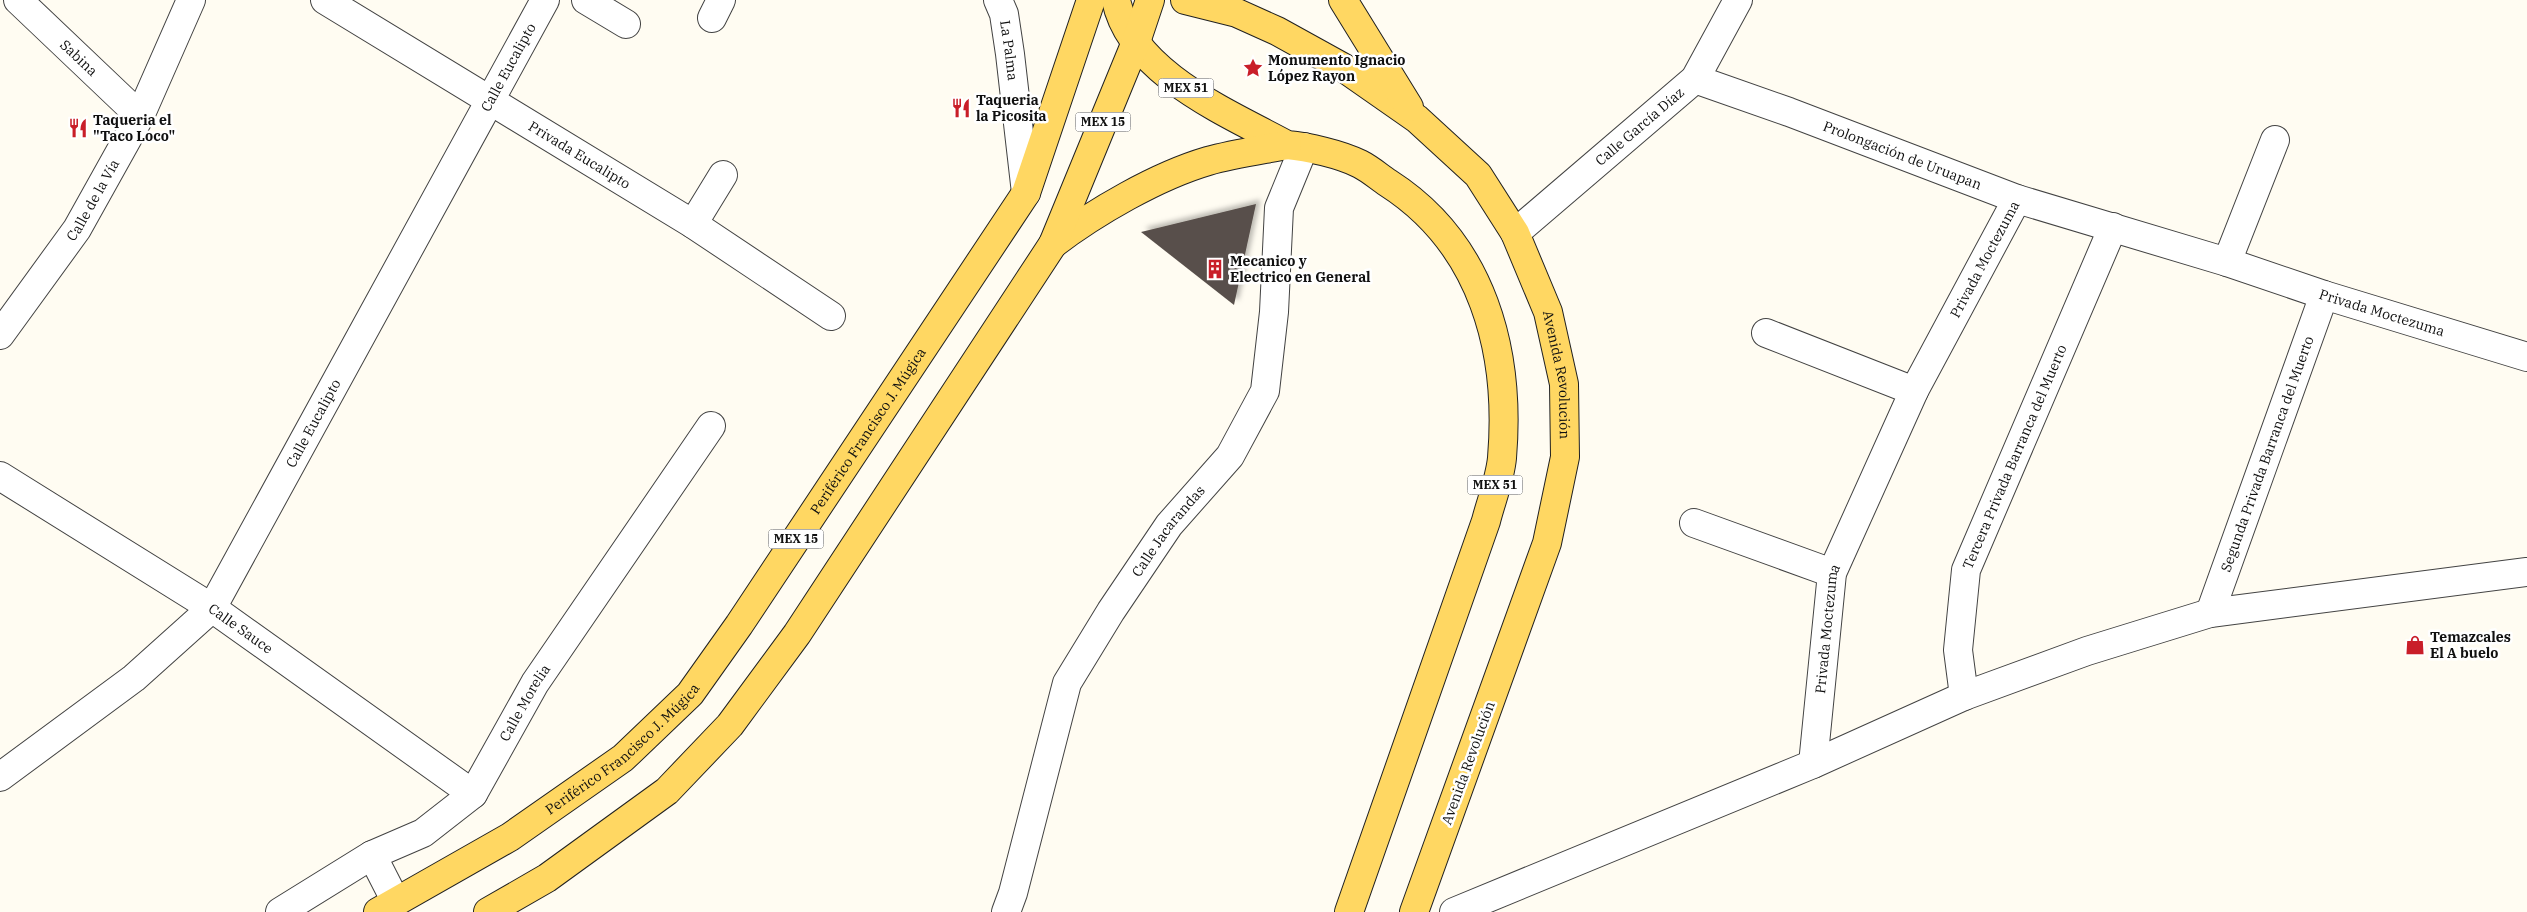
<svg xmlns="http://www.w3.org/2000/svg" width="2527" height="912" font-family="'IBM Plex Serif',serif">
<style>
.building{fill:#59504b;filter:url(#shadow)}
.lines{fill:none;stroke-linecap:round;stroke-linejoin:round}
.minor-casing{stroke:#434343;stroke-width:30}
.major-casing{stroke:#212121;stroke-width:30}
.minor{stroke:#fff;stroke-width:28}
.major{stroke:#ffd762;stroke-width:28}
.labels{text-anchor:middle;stroke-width:5;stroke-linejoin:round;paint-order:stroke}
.shield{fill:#fff;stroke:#585858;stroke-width:1}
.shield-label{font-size:12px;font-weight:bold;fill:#101010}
.street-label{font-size:14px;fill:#101010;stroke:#fff}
.poi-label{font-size:14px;font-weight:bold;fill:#101010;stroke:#fff;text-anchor:start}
</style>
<defs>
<filter id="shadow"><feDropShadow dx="4.5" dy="-4.5" stdDeviation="2.5" flood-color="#0004"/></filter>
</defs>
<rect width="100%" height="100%" fill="#fffcf2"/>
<!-- building -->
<path class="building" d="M1256,204l-22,101 -93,-73z"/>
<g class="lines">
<defs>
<g id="minor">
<path id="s1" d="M18,0l122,116"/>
<path id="s2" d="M325,0l368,224 138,92"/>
<path d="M586,0l40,24"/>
<path id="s3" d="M998,0l6,14 6,40 16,139"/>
<path d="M712,18l9,-18"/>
<path id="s4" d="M1695,79l94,33 228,87 210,63 97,33 203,62"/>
<path d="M693,224l30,-49"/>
<path id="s5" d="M1515,233l180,-154 43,-79"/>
<path d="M2227,262l48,-122"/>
<path d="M1766,333l148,58"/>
<path id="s6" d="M0,335l77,-106 63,-113 51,-116"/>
<path id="s7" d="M0,476l212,132 261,186"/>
<path d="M1694,523l138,50"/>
<path id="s8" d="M2210,613l114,-318"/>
<path id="s9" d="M1964,696l-6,-46 8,-80 147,-343"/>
<path id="s10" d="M1813,764l19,-191 82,-182 103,-192"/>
<path id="s11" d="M0,777l134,-99 78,-70 333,-608"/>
<path d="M372,855l24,47"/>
<path id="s12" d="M280,912l92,-57 51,-22 50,-39 62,-111 176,-257"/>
<path id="s13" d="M1006,912l7,-19 54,-210 44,-72 58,-86 61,-69 35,-65 9,-79 5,-104 25,-61"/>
<path d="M1454,912l359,-148 151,-68 123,-45 123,-38 317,-41"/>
</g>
<g id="major">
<path d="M1116,0c15,73 112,113 171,145 21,2 53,9 73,19 10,5 19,13 28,19 95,61 123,168 114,275 -2,21 -11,43 -16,63l-137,391"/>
<path id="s14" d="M1185,0l52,13 40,18 67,37 73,51 61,56 37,58 33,79 16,72 1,73 -18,86 -133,369"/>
<path d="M1343,0l66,107"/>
<path d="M1053,244c42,-32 104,-68 155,-83 25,-7 53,-11 79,-16"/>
<path id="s15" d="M378,912l132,-75 113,-79 67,-64 49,-69 287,-432 65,-193"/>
<path d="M488,912l59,-34 120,-87 63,-66 67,-91 256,-390 83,-202 14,-42"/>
</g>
</defs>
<!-- minor casing -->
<use href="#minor" class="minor-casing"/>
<!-- major casing -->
<use href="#major" class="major-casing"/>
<!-- minor -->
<use href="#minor" class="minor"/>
<!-- major -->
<use href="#major" class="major"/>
</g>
<!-- icons -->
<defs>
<symbol id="sight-bare" viewBox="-9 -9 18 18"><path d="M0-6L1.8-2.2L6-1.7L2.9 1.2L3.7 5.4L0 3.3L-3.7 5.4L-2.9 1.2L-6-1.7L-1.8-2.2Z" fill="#c91e29" stroke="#fff" stroke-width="2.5" paint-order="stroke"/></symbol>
<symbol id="restaurant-bare" viewBox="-9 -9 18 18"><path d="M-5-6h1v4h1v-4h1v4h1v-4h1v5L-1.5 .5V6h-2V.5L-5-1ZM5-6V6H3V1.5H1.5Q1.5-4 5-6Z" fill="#c91e29" stroke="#fff" stroke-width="2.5" paint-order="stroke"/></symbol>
<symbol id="building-bare" viewBox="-9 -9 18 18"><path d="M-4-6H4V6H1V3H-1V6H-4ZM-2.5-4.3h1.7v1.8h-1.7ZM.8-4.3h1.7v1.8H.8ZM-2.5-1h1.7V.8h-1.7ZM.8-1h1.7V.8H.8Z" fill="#c91e29" stroke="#fff" stroke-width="2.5" paint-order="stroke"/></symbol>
<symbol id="shop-bare" viewBox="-9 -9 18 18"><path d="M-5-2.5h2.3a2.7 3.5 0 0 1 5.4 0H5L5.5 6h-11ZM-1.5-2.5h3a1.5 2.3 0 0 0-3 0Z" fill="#c91e29" stroke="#fff" stroke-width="2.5" paint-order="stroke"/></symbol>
</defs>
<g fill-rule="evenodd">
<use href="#sight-bare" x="1239" y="54" width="28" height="28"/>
<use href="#restaurant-bare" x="947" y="94" width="28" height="28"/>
<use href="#restaurant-bare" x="64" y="114" width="28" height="28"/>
<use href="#building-bare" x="1201" y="255" width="28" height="28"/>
<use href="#shop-bare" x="2401" y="631" width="28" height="28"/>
</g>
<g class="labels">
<!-- shield labels -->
<g class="shield">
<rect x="1158.5" y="78.5" width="55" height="19" rx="4"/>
<rect x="1075.5" y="112.5" width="55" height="19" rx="4"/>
<rect x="1467.5" y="475.5" width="55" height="19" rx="4"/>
<rect x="768.5" y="529.5" width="55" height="19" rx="4"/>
</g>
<g class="shield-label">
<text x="1186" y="92">MEX 51</text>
<text x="1103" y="126">MEX 15</text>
<text x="1495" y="489">MEX 51</text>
<text x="796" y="543">MEX 15</text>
</g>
<!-- street labels -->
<g class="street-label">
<text dy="5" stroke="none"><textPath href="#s3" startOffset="52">La Palma</textPath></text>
<text dy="5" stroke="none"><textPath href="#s1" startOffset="84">Sabina</textPath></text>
<text dy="5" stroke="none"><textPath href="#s11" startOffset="888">Calle Eucalipto</textPath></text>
<text dy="5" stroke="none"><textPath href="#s5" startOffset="164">Calle García Díaz</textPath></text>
<text dy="5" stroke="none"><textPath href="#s2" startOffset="298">Privada Eucalipto</textPath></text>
<text dy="5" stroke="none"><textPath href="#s4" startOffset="221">Prolongación de Uruapan</textPath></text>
<text dy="5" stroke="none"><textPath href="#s6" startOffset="164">Calle de la Vía</textPath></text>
<text dy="5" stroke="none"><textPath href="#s10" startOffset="541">Privada Moctezuma</textPath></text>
<text dy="5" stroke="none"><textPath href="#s4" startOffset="726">Privada Moctezuma</textPath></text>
<text dy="5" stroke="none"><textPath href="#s14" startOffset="564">Avenida Revolución</textPath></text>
<text dy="5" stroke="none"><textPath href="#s11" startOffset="482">Calle Eucalipto</textPath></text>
<text dy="5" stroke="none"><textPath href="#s15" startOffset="700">Periférico Francisco J. Múgica</textPath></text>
<text dy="5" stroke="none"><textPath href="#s8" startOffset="169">Segunda Privada Barranca del Muerto</textPath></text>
<text dy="5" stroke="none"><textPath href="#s9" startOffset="250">Tercera Privada Barranca del Muerto</textPath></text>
<text dy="5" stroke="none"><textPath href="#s13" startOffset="420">Calle Jacarandas</textPath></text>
<text dy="5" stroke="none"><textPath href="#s7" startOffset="285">Calle Sauce</textPath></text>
<text dy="5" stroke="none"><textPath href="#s10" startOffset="136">Privada Moctezuma</textPath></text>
<text dy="5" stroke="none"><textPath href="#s12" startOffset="332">Calle Morelia</textPath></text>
<text dy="5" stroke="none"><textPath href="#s15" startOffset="295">Periférico Francisco J. Múgica</textPath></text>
<text transform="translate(1468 763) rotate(-70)" y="5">Avenida Revolución</text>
</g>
<!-- poi labels -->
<g class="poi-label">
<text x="1268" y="65">Monumento Ignacio<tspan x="1268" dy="16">López Rayon</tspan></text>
<text x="976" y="105">Taqueria<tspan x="976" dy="16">la Picosita</tspan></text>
<text x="93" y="125">Taqueria el<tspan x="93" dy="16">"Taco Loco"</tspan></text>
<text x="1230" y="266">Mecanico y<tspan x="1230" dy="16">Electrico en General</tspan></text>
<text x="2430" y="642">Temazcales<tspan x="2430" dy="16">El A buelo</tspan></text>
</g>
</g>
</svg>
